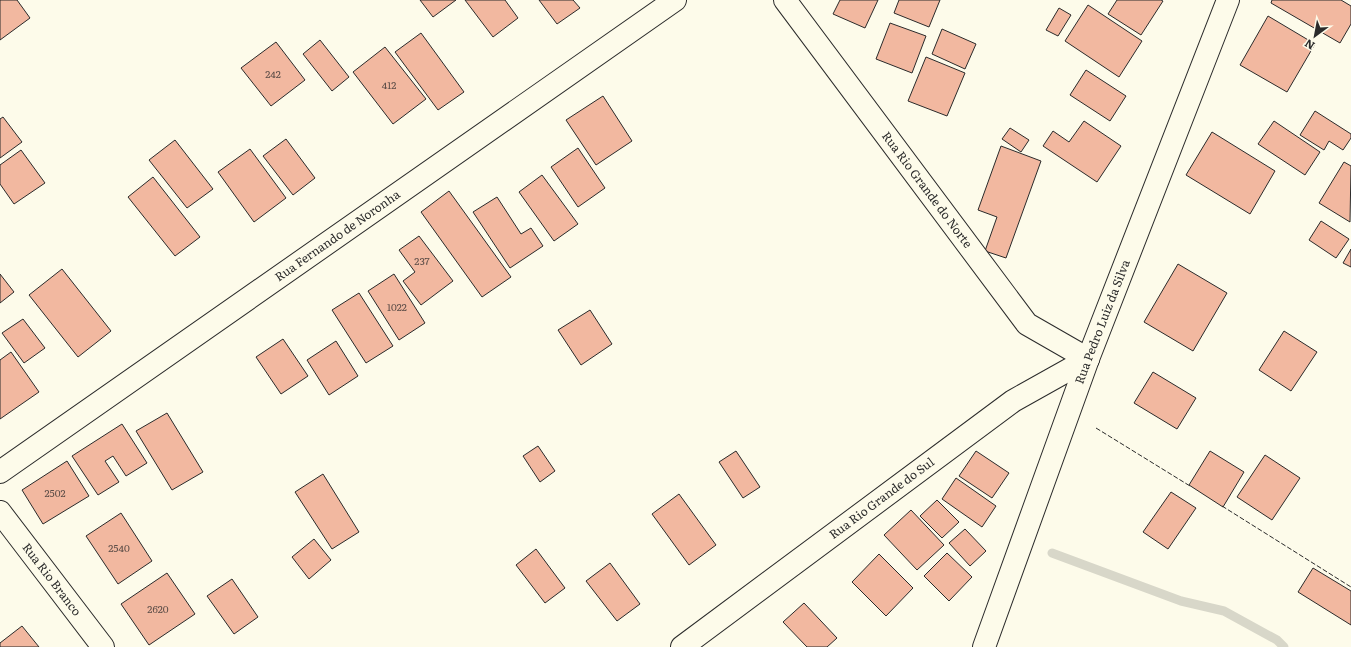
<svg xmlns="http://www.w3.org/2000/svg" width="1351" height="647" font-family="Literata,serif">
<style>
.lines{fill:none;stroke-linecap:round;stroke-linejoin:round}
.stream{stroke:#d8d7c9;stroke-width:9}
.building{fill:#f2b8a0;stroke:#2b2b2b}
.street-casing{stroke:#2b2b2b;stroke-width:24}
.secondary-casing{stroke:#2b2b2b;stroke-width:24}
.street{stroke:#fdfbea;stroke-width:22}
.secondary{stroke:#fdfbea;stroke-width:22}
.fence{stroke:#2b2b2b;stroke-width:1;stroke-dasharray:5 2;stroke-linecap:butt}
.labels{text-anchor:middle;stroke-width:3;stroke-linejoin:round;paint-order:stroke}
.number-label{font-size:10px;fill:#5d4e48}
.street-label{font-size:12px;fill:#2b2b2b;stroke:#fdfbea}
</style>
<rect width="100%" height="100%" fill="#fdfbea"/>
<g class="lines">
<!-- stream -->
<path class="stream" d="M1052,553l129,48 43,10 53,29 7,7"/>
</g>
<!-- building -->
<g class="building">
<path d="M0,0h17l13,18 -30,22z"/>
<path d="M420,0h36l-23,17z"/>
<path d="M465,0h40l13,18 -25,19z"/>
<path d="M539,0h34l7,8 -23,16z"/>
<path d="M840,0h38l-13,28 -32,-14z"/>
<path d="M899,0h41l-11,27 -35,-14z"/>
<path d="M1117,0h44l2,1 -22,34 -33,-21z"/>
<path d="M1272,0h69l10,6v18l-11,19 -69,-40z"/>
<path d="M1088,5l54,36 -23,36 -54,-36z"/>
<path d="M1059,8l12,7 -13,21 -12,-6z"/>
<path d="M1268,16l47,28 -28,48 -47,-27z"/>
<path d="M890,23l36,13 -14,37 -36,-14z"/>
<path d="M942,29l34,15 -11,25 -33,-15z"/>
<path d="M421,33l43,59 -26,18 -43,-58z"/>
<path d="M320,40l29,37 -17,14 -29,-37z"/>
<path d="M276,42l29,38 -34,26 -30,-38z"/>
<path d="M385,47l41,52 -33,25 -40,-52z"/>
<path d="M926,57l39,16 -18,43 -39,-15z"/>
<path d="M1086,70l40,26 -16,25 -40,-26z"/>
<path d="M603,96l29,45 -36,24 -30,-45z"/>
<path d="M1315,111l36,23v4l-8,12 -14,-9 -5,9 -24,-15z"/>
<path d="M3,117l19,25 -22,16v-39z"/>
<path d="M1084,121l37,25 -24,36 -54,-36 10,-15 16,11z"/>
<path d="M1274,121l46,31 -15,23 -47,-31z"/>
<path d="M1010,128l19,12 -8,12 -19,-13z"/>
<path d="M1212,132l63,39 -25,43 -64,-39z"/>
<path d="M286,139l29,39 -22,17 -30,-39z"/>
<path d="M175,140l38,49 -26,19 -38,-48z"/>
<path d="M1001,146l40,15 -35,97 -21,-7 12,-34 -19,-7z"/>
<path d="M578,148l27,40 -27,19 -27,-40z"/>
<path d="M250,149l36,49 -32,24 -36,-50z"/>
<path d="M21,150l24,33 -31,21 -14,-20v-19z"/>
<path d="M1344,162l7,4 -1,56 -31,-19z"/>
<path d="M542,175l36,49 -24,17 -35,-49z"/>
<path d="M153,177l47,60 -25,19 -47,-59z"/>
<path d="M449,191l62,86 -29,20 -61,-85z"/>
<path d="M497,197l24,37 10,-6 12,18 -33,22 -37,-56z"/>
<path d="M1321,221l28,18 -13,19 -27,-18z"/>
<path d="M419,236l34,45 -32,24 -18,-24 12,-9 -16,-22z"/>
<path d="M1351,249v18l-8,-4z"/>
<path d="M1178,264l49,29 -34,58 -49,-29z"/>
<path d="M62,269l49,62 -33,26 -49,-62z"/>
<path d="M0,274l14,18 -14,11z"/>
<path d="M394,274l31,49 -26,17 -31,-49z"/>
<path d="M359,293l34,53 -27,17 -34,-53z"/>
<path d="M590,310l22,34 -31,21 -23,-35z"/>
<path d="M23,319l22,29 -21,15 -22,-30z"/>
<path d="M1284,331l33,21 -26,39 -32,-21z"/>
<path d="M283,339l25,37 -27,18 -25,-37z"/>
<path d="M336,341l22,35 -29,19 -22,-35z"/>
<path d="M11,352l28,40 -39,27v-59z"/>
<path d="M1153,372l43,26 -19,31 -43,-26z"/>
<path d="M167,413l36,59 -31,18 -36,-59z"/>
<path d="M122,424l25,39 -21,13 -13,-20 -8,5 14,21 -21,13 -26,-39z"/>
<path d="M538,446l17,25 -15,11 -17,-26z"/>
<path d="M736,451l24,36 -17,11 -24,-36z"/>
<path d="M976,451l33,22 -17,25 -33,-22z"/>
<path d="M1210,451l34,21 -21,35 -34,-22z"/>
<path d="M1265,455l35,23 -28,42 -35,-23z"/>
<path d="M67,461l22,35 -46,28 -21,-34z"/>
<path d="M323,474l36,58 -27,17 -37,-57z"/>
<path d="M956,478l40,28 -14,21 -40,-28z"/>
<path d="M1171,492l25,16 -28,41 -25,-17z"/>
<path d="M679,494l37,51 -27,20 -37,-51z"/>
<path d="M937,500l22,22 -17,16 -22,-22z"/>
<path d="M911,510l33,35 -27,25 -33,-35z"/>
<path d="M121,513l31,48 -34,23 -32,-48z"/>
<path d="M965,529l21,22 -16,15 -21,-23z"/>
<path d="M314,539l17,21 -22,19 -17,-22z"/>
<path d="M536,549l29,39 -20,15 -29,-38z"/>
<path d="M947,553l25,24 -23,24 -25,-25z"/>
<path d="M879,554l34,34 -27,28 -34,-34z"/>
<path d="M610,563l30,41 -23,17 -31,-40z"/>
<path d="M1313,568l38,23v34l-53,-33z"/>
<path d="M167,573l28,41 -46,31 -28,-41z"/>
<path d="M232,579l26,38 -24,17 -27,-38z"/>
<path d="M804,603l33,35 -10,9h-20l-24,-25z"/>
<path d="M22,626l17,21h-39v-4z"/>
</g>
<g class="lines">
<defs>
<g id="street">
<path id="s1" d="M785,0l242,324 61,35"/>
<path id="s2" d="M0,472l675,-472"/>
<path id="s3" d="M682,647l331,-246 75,-42"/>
<path id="s4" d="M984,647l104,-288 140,-359"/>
</g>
<g id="secondary">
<path id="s5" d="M0,512l103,135"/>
</g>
</defs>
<!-- street casing -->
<use href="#street" class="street-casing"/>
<!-- secondary casing -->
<use href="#secondary" class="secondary-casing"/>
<!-- street -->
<use href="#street" class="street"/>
<!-- secondary -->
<use href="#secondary" class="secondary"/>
<!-- fence -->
<g class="fence">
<path d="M1096,428l94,58"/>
<path d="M1222,506l129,81"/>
</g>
</g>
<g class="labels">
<!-- number labels -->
<g class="number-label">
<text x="273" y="78">242</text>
<text x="389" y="89">412</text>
<text x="422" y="265">237</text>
<text x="397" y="311">1022</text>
<text x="55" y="497">2502</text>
<text x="119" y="552">2540</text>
<text x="158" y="613">2620</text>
</g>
<!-- street labels -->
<g class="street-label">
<text dy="4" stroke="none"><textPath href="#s1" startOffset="237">Rua Rio Grande do Norte</textPath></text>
<text dy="4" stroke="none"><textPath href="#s2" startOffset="412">Rua Fernando de Noronha</textPath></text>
<text dy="4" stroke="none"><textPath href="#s4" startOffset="346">Rua Pedro Luiz da Silva</textPath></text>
<text dy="4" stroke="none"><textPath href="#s3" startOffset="249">Rua Rio Grande do Sul</textPath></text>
<text dy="4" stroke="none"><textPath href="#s5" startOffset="85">Rua Rio Branco</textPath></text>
</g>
</g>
<!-- north arrow -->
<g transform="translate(1315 36) rotate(212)" stroke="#fdfbea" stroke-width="3" paint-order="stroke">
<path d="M0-3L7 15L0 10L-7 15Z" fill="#2b2b2b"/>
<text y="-6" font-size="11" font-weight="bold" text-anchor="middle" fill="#2b2b2b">N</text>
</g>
</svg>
